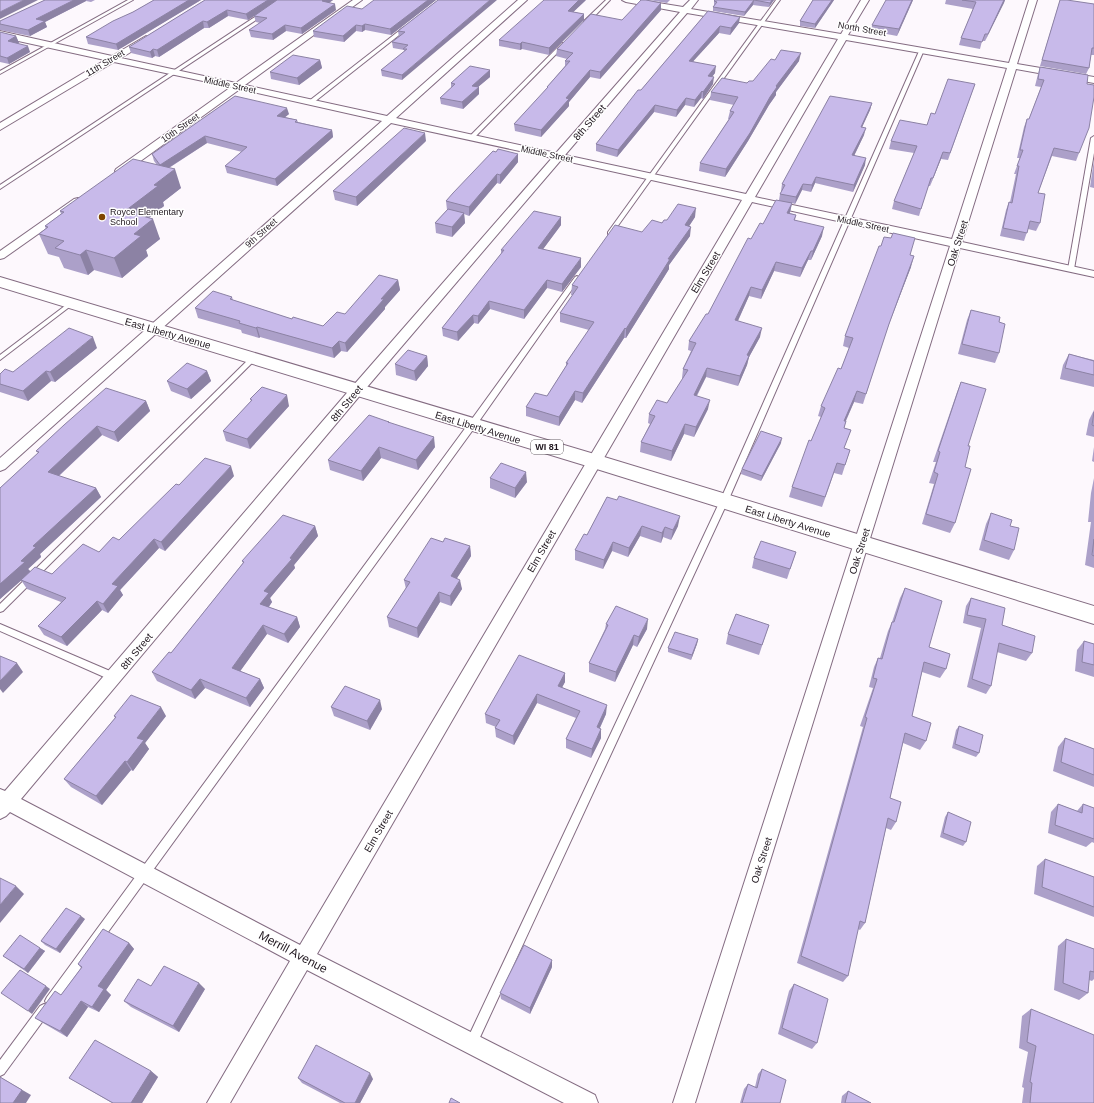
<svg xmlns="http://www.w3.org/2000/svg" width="1094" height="1103" font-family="Helvetica,sans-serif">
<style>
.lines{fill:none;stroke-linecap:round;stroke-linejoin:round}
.service-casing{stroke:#846c82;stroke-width:2}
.minor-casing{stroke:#846c82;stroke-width:2}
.primary-casing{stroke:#846c82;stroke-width:2}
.service{fill:#fff;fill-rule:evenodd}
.minor{fill:#fff;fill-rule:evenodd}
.primary{fill:#fff;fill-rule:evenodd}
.wall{fill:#aca0c9}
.shaded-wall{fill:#8c82a4}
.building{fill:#c8baea;stroke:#8c82a4}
.poi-dot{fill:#804500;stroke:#fff;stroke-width:1.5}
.labels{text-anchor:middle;stroke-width:3;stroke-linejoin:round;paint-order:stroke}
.far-street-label{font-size:9px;fill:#20171f;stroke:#fff}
.far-poi-label{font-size:9px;fill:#20171f;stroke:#fff;text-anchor:start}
.shield{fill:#fff;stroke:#635d62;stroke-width:1}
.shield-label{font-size:9px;font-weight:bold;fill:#20171f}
.street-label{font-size:10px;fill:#20171f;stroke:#fff}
.near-street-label{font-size:12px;fill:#20171f;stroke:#fff}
</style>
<rect width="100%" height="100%" fill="#fdf8fd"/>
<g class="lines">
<defs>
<g id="service">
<path d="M128,0h5l-133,74v-3z"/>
<path d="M606,0h4l-22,23h-4v-2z"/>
<path d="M776,0h4l-168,234h-4v-2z"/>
<path d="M261,13l4,1 -265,175v-4z"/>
<path d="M404,27l4,1 -95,75h-4v-2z"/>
<path d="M562,43l4,1 -92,94h-4v-2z"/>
<path d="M920,49l4,1 -196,451 -253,547 -4,2 -4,-2 -2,-4 2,-4 253,-539z"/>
<path d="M1094,136v17l-20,116 -3,2 -3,-2 23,-131z"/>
<path d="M577,276l3,2 -105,149 -420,578 -4,2 -4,-2 -2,-4 2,-4 422,-574 106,-146z"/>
<path d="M70,302l2,1v2l-72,55v-5z"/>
<path d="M252,356h4l1,2 -254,253 -3,1v-8z"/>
<path d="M0,624l117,50 1,3 -1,3 -3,1 -3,-1 -111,-49z"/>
<path d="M44,1004l4,2 2,4 -2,4 -44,60 -4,2v-16l40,-54z"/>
</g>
<g id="minor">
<path d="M353,0h9l-117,85 142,31 131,-116h9l-131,118 160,35 124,-141 -54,-10 -4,-2h18l43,7 7,-7h8l-7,9 150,25 20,-34h8l-21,35 161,28 20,-63h8l-20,64 77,13v6l-78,-14 -54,173 132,29v6l-134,-29 -265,855h-22l277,-857 -198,-44 -435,752 278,141 3,8h-34l-257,-133 -77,133h-23l83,-142 -280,-149 -4,4 -6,3v-30l5,2 347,-404 200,-229 -161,-35 -386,346 -5,2v-13l382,-337 -142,-32 -116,84h-8l-1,-2 1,-2 115,-82 -117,-25 -114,68v-7l105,-63 -105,-23v-6l112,25 34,-20 4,3 -1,2 -28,17 115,25zM687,13l151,26 -92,155 -181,-39zM846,40l161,28 -55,171 -197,-42zM561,160l181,40 -442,745 -279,-146 341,-406z"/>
<path d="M78,198l4,1 1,2 -1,2 -78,55 -4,1v-8l74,-52z"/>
</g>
<path id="primary" d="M0,277l601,179 493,150v18l-507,-158 -587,-179z"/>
</defs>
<!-- service casing -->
<use href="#service" class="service-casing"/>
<!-- minor casing -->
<use href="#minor" class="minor-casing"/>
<!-- primary casing -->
<use href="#primary" class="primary-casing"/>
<!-- service -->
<use href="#service" class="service"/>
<!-- minor -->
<use href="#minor" class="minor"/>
<!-- primary -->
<use href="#primary" class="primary"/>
</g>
<!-- wall -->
<g class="wall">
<path d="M45,0h50l-4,2 -5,-1 -41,21 2,5 -17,9 -30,-6v-9z"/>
<path d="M154,0h47l-83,50 -30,-6 -2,-7 47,-25z"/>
<path d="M205,0h128l-4,3 7,7 -34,24 -16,-3 -13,9 -22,-3 -2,-7 11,-7 -4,-1 -2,-6 -6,4 -20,-4 -19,12h-5l-45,29 -4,-1 -3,2 -21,-5 -2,-6z"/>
<path d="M436,0l-45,35 -26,-5 -3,2 -6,-1 -12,11 -30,-5 -1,-6 49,-22z"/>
<path d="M438,0l-36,80 -20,-4 -1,-6 23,-18v-2l-11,-2 -1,-6 7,-5 -1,-6z"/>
<path d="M586,0l-13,12 11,2v6l-35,35 -27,-6 -2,1 -21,-4v-6z"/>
<path d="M649,0h21l-3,3z"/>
<path d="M774,0l-5,7 -16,-2 -9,11 -31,-5v-4l1,-1v-5z"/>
<path d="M813,0h21l-19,28 -15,-2v-5z"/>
<path d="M913,0l-16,36 -26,-5 1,-6z"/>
<path d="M946,0h59l-20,41h-3l-2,8 -21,-4 2,-7 12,-29 -28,-5z"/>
<path d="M1060,0l34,4v51h-3l-2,13 -3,6 -46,-8z"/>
<path d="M661,3v7l-61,69 -10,-2 -21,25v4l-28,31 -26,-6 -1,-7 33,-35v-2l18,-21v-5l2,-2 -11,-3 1,-7z"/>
<path d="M708,11l31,12 -9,12 -11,-2 -26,28 22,12 -3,4 1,7 -10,15 -2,-1 -7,9 -9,-2 -9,12 -22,-5 -37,45 -21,-6v-7l45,-54z"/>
<path d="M0,32l16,4 3,7h-2l13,9 -21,12 -9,-2z"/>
<path d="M320,60l2,8 -23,17 -28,-6 -1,-7z"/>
<path d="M775,60l24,1 -23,31v3l-7,10 -21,36 -23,36 -26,-6 1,-8 29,-44h-1l2,-8 4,-6 -24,-5 1,-8 42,-11z"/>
<path d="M1040,67l39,86 -3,8 -24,-5 -14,37 2,30 -4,8 -8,-2 -4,12 -24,-5 6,-26 3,-8h1l6,-28h-2l6,-16h-3l7,-31 3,-8h2l12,-32 -6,-1 3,-12z"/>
<path d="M490,70v7l-12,10 1,7 -16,15 -22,-5 -1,-6 11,-10v-5z"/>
<path d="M975,84l-27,76 -7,-1 -11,27h-2l-9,30 -27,-7 2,-8 20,-48 -25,-4 2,-8 36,-16 8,-11z"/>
<path d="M235,96l54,18 -4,3 12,3 1,2 34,8 1,7 -56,49 -50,-13 -2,-7 17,-14 -35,-9 -38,25 12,20 -18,14 1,4 -15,12 11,21 -14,11 2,6 -26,22 -28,-8 -6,5 -24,-7 -5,-11 -11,-3 -9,-20 7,-5 -1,-3 16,-12 -1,-3 97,-46 -3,-4 -2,-7z"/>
<path d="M872,103l-2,7 -8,17 2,8 -10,21 11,9 -12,27 -38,-9 -4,9 -9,-2 -7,14 -3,-1 -2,10 6,2 -1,5 27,16 -11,24h-3l-8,17 -26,-6 -13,28 -12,-3 -11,25 22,16 -11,20 -2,8 -9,21 -32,-9 -9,19 11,13 -14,28 -10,-3 -13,27 -31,-9 1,-10 9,-18 -2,-1 1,-9 18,-11 16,-24 -1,-1 1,-9 8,-18 -3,-1 1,-9 19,-27 43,-75 12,-15 16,-24 1,-6 2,-3h-1l1,-7z"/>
<path d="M426,141l-69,65 -22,-6 -2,-9z"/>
<path d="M496,152l22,2v8l-18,22 -3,-1 -28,33 -5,-2 1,9 -13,14 -16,-4 -1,-10 12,-13 -1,-9z"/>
<path d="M1094,160v28l-4,-1z"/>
<path d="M561,217v8l-18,24 38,18 -19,25 -15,-4 -23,31 -34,-10 -12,15 -4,-1 -16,18 -15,-5 -1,-8 59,-74v-4z"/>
<path d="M695,217l-6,9 1,10 -21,29v4l-43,69h-2l-42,65 -7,-3 -16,26 -33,-10v-9l21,-11 19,-30v-3l23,-33 -29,-8v-9l13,-18h-2l1,-10 70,-53 25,-12z"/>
<path d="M891,238l19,17 1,12 -25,65 -23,72 -9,-2 -8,19 -2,7 7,2 -7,18 6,2 -8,25 -8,-2 -12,34 -33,-10 3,-10 29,-70 -3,-1 3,-10 20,-37 8,-21 -6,-2 2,-10 36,-90z"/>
<path d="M398,280l2,10 -15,17v2l-38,43 -6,-1 -7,7 -74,-21 -1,1 -17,-5 -1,-3 -43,-12 -3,-10 37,-11 1,3 59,19 31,7 22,-12z"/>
<path d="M971,310l28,12v31l-4,10 -37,-9 9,-34z"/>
<path d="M97,348l-42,34 -4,-1 -23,20 -28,-9v-18l13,-2z"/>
<path d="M1069,354l25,6v27l-34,-8 3,-14z"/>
<path d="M427,356l1,10 -12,15 -20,-6 -1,-11z"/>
<path d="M207,371l4,10 -20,18 -20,-8 -4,-10z"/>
<path d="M961,382l7,64 -3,21 -10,56 -5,10 -28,-9 12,-40 -5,-1 7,-21h-3l24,-70z"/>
<path d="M250,399l39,7 -39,43 -24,-8 -3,-10 28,-30z"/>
<path d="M146,401l4,10 -32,31 -16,-7 -43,41 37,12 5,9 -61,57 1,3 -13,12 2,2 22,3 47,-22 20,-12 60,-55 55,-9 -69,75 -6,-3 -39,42 3,5 -15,18 -6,-3 -35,36 -23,-11 -6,-9 23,-24 -34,-13 -6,-9 -21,19v-111l38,-35 -2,-2z"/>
<path d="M1094,410v27l-8,-2 3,-15z"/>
<path d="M389,422v1l46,24 -17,23 -37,-12 -18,23 -33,-11 -2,-10z"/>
<path d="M781,443l-20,38 -20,-7 1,-5z"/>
<path d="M1094,447v15l-2,-1z"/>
<path d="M490,478l37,4 -12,16 -25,-10z"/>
<path d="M1094,478v90l-9,-3 6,-43h-3l3,-29z"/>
<path d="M607,497l71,29 -7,14 -8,-3 -2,6 -21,-7 -12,21 -16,-6 -9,18 -28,-9v-10l12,-15z"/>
<path d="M991,513l19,13 4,24 -5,10 -30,-10 7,-26z"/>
<path d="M315,526l3,10 -24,29 1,3 -25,30 2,4 -3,5 28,10 3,10 -12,16 -21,-9 -27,37 20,8 4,9 -14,19 -45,-19 -10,11 -38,-18 -5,-9 19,-19 72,-90 -1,-2z"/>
<path d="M443,542l27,4 1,10 -14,22 5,11 -11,17 -11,-4 -22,36 -29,-11 -2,-10 19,-28 -2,-9z"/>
<path d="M796,552l-9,27 -35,-11 2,-10z"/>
<path d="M905,588l24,59 17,22 -6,9 -18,-6 -10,44 14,25 -6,9 -17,-7 -13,55 6,24 -5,8 -5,-2 -21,95 -5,7 -2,-1 -10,47 -5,6 -46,-19 66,-236 -3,-1 13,-38 -4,-1 5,-20 4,-9h2l8,-27 4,-9 8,-24z"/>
<path d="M971,598l31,27 30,28 -6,8 -29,-9 -6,34 -5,8 -19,-7 14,-59 -18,-5 3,-17z"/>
<path d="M606,624l41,5 -10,18 -4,-2 -18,37 -26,-10v-9l16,-34z"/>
<path d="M769,625l-10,30 -33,-11 2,-10z"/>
<path d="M698,639l-1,5 -6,16 -23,-8v-4z"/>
<path d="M1084,641l10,3v33l-19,-6 2,-21z"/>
<path d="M565,673v9l-3,5 44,27 -6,14 1,10 -10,20 -25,-10v-9l10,-21 -39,-15 -23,42 -18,-8 -1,-9 1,-1 -10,-4 -1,-9z"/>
<path d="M331,707l51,2 -12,21 -36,-14z"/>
<path d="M114,716h52l-21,27 4,6 -16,22 -2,-1 -29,35 -31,-18 -7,-8 51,-61z"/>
<path d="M959,726l20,27 -3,4 -24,-9 4,-18z"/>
<path d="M1065,738l29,11v38l-41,-16 5,-24z"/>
<path d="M1058,804l19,7 6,-7 11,4v35l-2,-1 -6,5 -38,-14 3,-21z"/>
<path d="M948,812l18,30 -3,4 -23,-9 5,-20z"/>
<path d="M1045,859l49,18v40l-60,-23 3,-28z"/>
<path d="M85,919l-25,34 -15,-8 -4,-4z"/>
<path d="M1066,939l28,10v30l-2,2 -3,-1 -1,13 -9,7 -25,-10 4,-44z"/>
<path d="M129,943l5,6 -28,41 5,5 -12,17 -11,-5 -21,30 -24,-14 -8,-5 26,-23 20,-27 -3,-4z"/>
<path d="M40,948l5,3 -17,22 -25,-17z"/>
<path d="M552,967l-22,47 -29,-15 -1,-6z"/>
<path d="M794,984l23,59 -5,6 -34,-15 11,-43z"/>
<path d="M151,986l54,3 -26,43 -48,-25 -7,-6z"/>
<path d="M1031,1009l63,94h-72l2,-15 -2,-1 6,-35 -9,-4 3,-32z"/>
<path d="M762,1069l18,34h-40l4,-14 4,-5 7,3 3,-13z"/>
<path d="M151,1071l7,6 -16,26h-30l-43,-25z"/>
<path d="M298,1078l75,1 -13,24h-20l-38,-20z"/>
<path d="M848,1091l23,12h-30l1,-7z"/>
</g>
<!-- shaded-wall -->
<g class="shaded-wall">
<path d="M24,0h14l-38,19v-7z"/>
<path d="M74,0h12v1l-41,21 2,5 -17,9 -2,-6 8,-11z"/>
<path d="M189,0h12l-83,50 -2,-6z"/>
<path d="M268,0h11l-31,20 -2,-6z"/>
<path d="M323,0h10l-10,7 -1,-6z"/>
<path d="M428,0h8l-45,35 -1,-6z"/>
<path d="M490,0h7l-95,80v-5z"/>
<path d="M579,0h7l-18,17v-6z"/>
<path d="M754,0l-1,5 -9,11 1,-4z"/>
<path d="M772,0h2l-5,7 1,-4z"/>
<path d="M832,0h2l-19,28v-4z"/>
<path d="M912,0h1l-16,36 2,-7z"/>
<path d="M1004,0h1l-1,3 -19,38 3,-7z"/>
<path d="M661,3v7l-61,69v-7z"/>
<path d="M335,4l1,6 -34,24 -1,-6z"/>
<path d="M227,10l1,6 -19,12 -2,-6z"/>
<path d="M584,14v6l-35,35v-7z"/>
<path d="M740,17l-1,6 -9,12 1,-7z"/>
<path d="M203,21l1,7 -45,29 -2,-7z"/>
<path d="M365,24v6l-3,2v-6z"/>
<path d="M285,25l1,6 -13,9 -1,-6z"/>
<path d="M356,25v6l-12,11 -1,-6z"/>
<path d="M720,26l-1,7 -31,34 1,-6z"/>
<path d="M16,36l3,7 -9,4 -2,-6z"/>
<path d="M522,42v7l-2,1v-6z"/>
<path d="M28,46l2,6 -21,12 -2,-6z"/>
<path d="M153,49l2,7 -3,2 -2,-6z"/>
<path d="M801,53l-2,8 -23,31v3l-7,10 -21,36 -23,36 1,-8 50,-83z"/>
<path d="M320,60l2,8 -23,17 -2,-7z"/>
<path d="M716,66l-1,7 -8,10 1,-7z"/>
<path d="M490,70v7l-18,15v-6z"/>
<path d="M590,70v7l-21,25v4l-28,31v-7l25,-32z"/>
<path d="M714,77l-1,7 -10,15v-7z"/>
<path d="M479,87v7l-16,15 -1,-7z"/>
<path d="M702,91l-1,7 -7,9 1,-7z"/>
<path d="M686,98l-1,7 -9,12 1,-7z"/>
<path d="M872,103l-2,7 -11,24 2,-7z"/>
<path d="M655,105l-1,7 -37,45 1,-7z"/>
<path d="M287,108l2,6 -11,9 -1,-7z"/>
<path d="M866,128l-2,7 -13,27 1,-7z"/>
<path d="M332,130l1,7 -56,49 -2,-7z"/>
<path d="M425,133l1,8 -69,65 -1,-9z"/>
<path d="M205,136l2,7 -45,29 -2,-7z"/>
<path d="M943,152l-2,7 -11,27 3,-8z"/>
<path d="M518,154v8l-18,22v-9z"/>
<path d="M866,158l-1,7 -12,27 1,-7z"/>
<path d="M175,169l6,19 -18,14 1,4 -32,25 -7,-20 29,-26z"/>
<path d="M497,174v9l-28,33v-9z"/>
<path d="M816,177l-1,6 -4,9 1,-7z"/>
<path d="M803,184l-1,6 -7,14 1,-7z"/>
<path d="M792,203l-2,9 -5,10 2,-9z"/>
<path d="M696,208l-1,9 -11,17 1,-9z"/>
<path d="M464,213l1,10 -13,14v-10z"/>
<path d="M561,217v8l-23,31v-8z"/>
<path d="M153,219l7,20 -14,11 2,6 -26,22 -8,-20 20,-24z"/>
<path d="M691,227l-1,9 -21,29v4l-43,69v-9l42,-70z"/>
<path d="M824,227l-2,9 -11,24 2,-9z"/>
<path d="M86,250l8,20 -6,5 -8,-20z"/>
<path d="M811,251l-3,9 -8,17 2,-9z"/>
<path d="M914,256l-3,11 -26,67 4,-10z"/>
<path d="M581,258v9l-19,25v-8z"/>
<path d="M776,262l-2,9 -13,28 1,-9z"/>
<path d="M398,280l2,10 -15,17v2l-38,43 -2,-9 36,-44z"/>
<path d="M547,280v8l-23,31v-9z"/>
<path d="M751,287l-2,9 -15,33 1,-9z"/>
<path d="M489,301l1,8 -12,15v-8z"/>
<path d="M473,315l1,8 -16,18 -1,-9z"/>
<path d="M257,327l3,10 -1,1 -3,-10z"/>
<path d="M625,328l-1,10 -42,65 1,-10z"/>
<path d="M762,328l-2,9 -11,20 -2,8 -9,21 2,-10 7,-21z"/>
<path d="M93,337l4,11 -42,34 -5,-10z"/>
<path d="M339,341l2,10 -7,7 -2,-10z"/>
<path d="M427,356l1,10 -12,15 -2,-10z"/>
<path d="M707,368l-1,9 -14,27 2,-9z"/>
<path d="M46,371l5,10 -23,20 -5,-10z"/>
<path d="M207,371l4,10 -20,18 -4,-10z"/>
<path d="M575,391v9l-16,26v-9z"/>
<path d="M857,391l-3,11 -13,29 3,-10z"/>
<path d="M287,395l2,11 -39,43 -3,-10z"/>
<path d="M710,400l-2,9 -14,28 2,-10z"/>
<path d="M146,401l4,10 -32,31 -4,-10z"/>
<path d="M685,424l-1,10 -13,27 1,-10z"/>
<path d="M97,426l5,9 -49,46 -5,-9z"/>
<path d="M434,437l1,10 -17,23 -2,-10z"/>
<path d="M782,438l-1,5 -20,38 1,-5z"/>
<path d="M379,447l2,11 -18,23 -2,-10z"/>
<path d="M231,466l3,10 -69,75 -4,-9z"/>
<path d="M526,472l1,10 -12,16v-10z"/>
<path d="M96,488l5,9 -61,57 1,3 -13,12 3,3 -31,27v-15l21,-23 12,-15z"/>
<path d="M680,516l-2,10 -7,14 2,-10z"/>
<path d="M315,526l3,10 -24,29 1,3 -25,30 2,4 -8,11 -4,-9 4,-13 26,-33z"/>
<path d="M642,526l-2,10 -12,21 1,-9z"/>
<path d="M665,527l-2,10 -2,6 1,-10z"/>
<path d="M154,539l5,9 -39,42 3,5 -15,18 -5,-9 9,-20z"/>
<path d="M613,542l-1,9 -9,18 1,-9z"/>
<path d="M470,546l1,10 -19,30 -1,-10z"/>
<path d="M460,580l2,9 -11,17 -1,-10z"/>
<path d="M439,592l1,10 -22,36 -1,-10z"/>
<path d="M97,601l5,9 -35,36 -6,-9z"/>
<path d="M297,617l3,10 -12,16 -4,-9z"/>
<path d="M648,619l-1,10 -10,18 2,-10z"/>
<path d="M263,625l4,9 -31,43 -4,-9z"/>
<path d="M634,635l-1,10 -18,37 1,-10z"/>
<path d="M698,639l-1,5 -6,16 1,-5z"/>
<path d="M17,663l6,9 -20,21 -3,-4v-8z"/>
<path d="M565,673v9l-7,13v-9z"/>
<path d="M200,679l5,9 -10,11 -4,-9z"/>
<path d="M260,679l4,9 -14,19 -4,-9z"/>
<path d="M537,694v9l-23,42 -1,-9z"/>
<path d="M380,700l2,9 -12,21 -3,-9z"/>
<path d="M607,705l-1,9 -10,22 1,-9z"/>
<path d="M161,707l5,9 -21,27 4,6 -16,22 -6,-9 10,-24z"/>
<path d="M601,729v9l-10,20 1,-9z"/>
<path d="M125,761l6,9 -29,35 -6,-9z"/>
<path d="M16,886l8,8 -24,29v-18z"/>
<path d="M81,916l4,3 -25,34 -4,-4z"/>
<path d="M129,943l5,6 -28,41 5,5 -12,17 -7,-5 6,-21z"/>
<path d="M40,948l5,3 -17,22 -4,-4z"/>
<path d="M552,960v7l-22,47v-6z"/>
<path d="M199,983l6,6 -26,43 -6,-6z"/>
<path d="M46,986l4,3 -18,25 -4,-3z"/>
<path d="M81,1001l7,6 -21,30 -7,-6z"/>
<path d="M151,1071l7,6 -16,26h-11z"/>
<path d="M370,1073l3,6 -13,24h-5z"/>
<path d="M0,1077l31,18 -5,8h-13z"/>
</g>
<!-- building -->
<g class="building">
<path d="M0,0h24l-24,12z"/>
<path d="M45,0h29l-38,19 9,2 -17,9 -28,-6v-3z"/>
<path d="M154,0h35l-73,44 -30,-7 27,-16 20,-9z"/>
<path d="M205,0h63l-22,14 -19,-4 -20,12 -4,-1 -46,29 -4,-1 -3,3 -21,-5z"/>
<path d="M277,0h46l-1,1 13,3 -34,24 -16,-3 -13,9 -23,-4 18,-12 -13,-2z"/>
<path d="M374,0h54l-38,29 -25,-5 -3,2 -6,-1 -13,11 -30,-5 34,-25 15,3z"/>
<path d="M438,0h52l-88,75 -21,-5 26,-21h-4l5,-4 -16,-3 13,-10 -7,-1z"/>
<path d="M544,0h35l-11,11 16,3 -35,34 -27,-6 -2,2 -21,-4z"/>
<path d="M641,0h5l15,3 -61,69 -10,-2 -24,28 3,1 -28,31 -27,-6 34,-37h-1l23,-26h-5l8,-8 -16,-4 34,-35 31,6z"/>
<path d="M715,0h57l-2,3 -16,-3 -9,12 -32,-5 4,-5 -3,-1z"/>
<path d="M813,0h19l-17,24 -15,-3z"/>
<path d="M886,0h26l-13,29 -27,-4z"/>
<path d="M962,0h42l-16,34h-3l-3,8 -21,-4 15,-36z"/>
<path d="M1060,0h7l27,4v44h-2l-3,20 -47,-8z"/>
<path d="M708,11l32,6 -9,11 -11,-2 -31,35 27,5 -8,10 6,1 -11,15 -1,-1 -7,9 -9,-2 -9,12 -22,-5 -37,45 -22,-6 42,-54h3z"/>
<path d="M0,32l16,4 -8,5 20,5 -21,12 -7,-2z"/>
<path d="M781,50l20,3 -25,33 1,1 -7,10 -20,36 -24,36 -26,-6 34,-51 -4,-1 8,-14 -27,-5 11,-14 25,5 2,-2h4l18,-22 4,1z"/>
<path d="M293,55l27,5 -23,18 -27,-6z"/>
<path d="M470,66l20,4 -18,16 7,1 -17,15 -22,-4 15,-14 -4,-1z"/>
<path d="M1040,67l48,8 -1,9 7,1v12l-5,31 -10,25 -25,-5 -16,45 7,1 -5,29 -10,-2 -3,12 -24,-5 6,-26 3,1 7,-37h-2l6,-16h-3l7,-31h2l15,-39 -6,-1z"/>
<path d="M948,79l27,5 -25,69 -7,-1 -10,26h-2l-10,31 -27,-8 23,-55 -26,-5 9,-21 27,5 4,-12 4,1z"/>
<path d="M235,96l52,12 -10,8 20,4 -2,2 37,8 -57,49 -50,-13 22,-19 -42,-11 -45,29 -8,-11z"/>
<path d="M830,96l42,7 -11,24 5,1 -14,27 14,3 -12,27 -38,-8 -4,8 -9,-1 -7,13 -16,-3 5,-9 -3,-1z"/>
<path d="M404,128l21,5 -69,64 -23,-6z"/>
<path d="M498,149l20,5 -18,21 -3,-1 -28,33 -23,-6 7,-8 40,-42 3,1z"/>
<path d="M133,159l42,10 -21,16 4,1 -33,25 28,8 -19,15 7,2 -27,22 -28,-8 -6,5 -25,-7 9,-7 -25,-7 9,-7 -3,-1 19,-14 -4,-1z"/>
<path d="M776,200l16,3 -5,10 9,2 -2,5 30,7 -11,24h-2l-9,17 -26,-6 -14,28 -11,-3 -16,33 27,8 -15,27 2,1 -9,20 -33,-8 -13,27 16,5 -14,27 -11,-3 -13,27 -31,-9 14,-26 -6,-2 8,-14 10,3 21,-33 -5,-1 13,-26 -7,-2 17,-27h2l40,-76 3,1 9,-16 3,1z"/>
<path d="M678,204l18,4 -11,17 6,2 -23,32h2l-44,70 -1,-1 -42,65 -8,-2 -16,26 -33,-10 9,-14 12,3 21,-33h-2l28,-41 -34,-9 18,-26 -6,-2 43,-60 27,7 10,-12 10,3 2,-3h3z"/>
<path d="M448,209l16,4 -12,14 -17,-4z"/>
<path d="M534,211l27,6 -23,31 43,10 -19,26 -15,-4 -23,30 -35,-9 -11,15 -5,-1 -16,17 -15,-4 62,-78h-3z"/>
<path d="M893,233l22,5 -5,17 4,1 -25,68 -23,70 -9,-3 -13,30h2l-2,7 7,2 -7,18 6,2 -5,15 -8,-2 -12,34 -33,-10 17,-47 2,1 14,-33 -4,-2 17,-38 3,1 12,-31 -8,-2 34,-90h2l3,-9 7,1z"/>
<path d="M379,275l19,5 -17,19h3l-39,44 -6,-2 -7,7 -75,-21 -1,1 -17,-5 1,-2 -45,-13 18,-17 19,6 -2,2 62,20 1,-2 30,9 14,-14 8,2z"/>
<path d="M971,310l29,7 -1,5 6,2 -6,29 -37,-9z"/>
<path d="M69,328l24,9 -43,35 -4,-1 -23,20 -23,-7v-10l5,-5 8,3z"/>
<path d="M408,350l19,6 -13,15 -19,-7z"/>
<path d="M1069,354l25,7v14l-29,-7z"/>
<path d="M187,363l20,8 -20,18 -20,-8z"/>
<path d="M961,382l25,7 -18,57h2l-5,21 6,2 -16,54 -29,-9 12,-40 -4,-2 6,-20 -2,-1z"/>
<path d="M262,387l25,8 -40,44 -24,-8 29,-31 -2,-1z"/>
<path d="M106,388l40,13 -32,31 -17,-6 -49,46 48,16 -63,58 3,1 -15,14 4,1 -25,22v-96l39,-36 -3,-1 28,-26z"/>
<path d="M1094,412v14l-2,-1z"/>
<path d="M369,415l20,7h-1l46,15 -18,23 -37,-13 -18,24 -33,-11z"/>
<path d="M761,431l21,7 -20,38 -20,-7z"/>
<path d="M205,458l26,8 -70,76 -7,-3 -42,45 6,2 -15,18 -6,-3 -36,36 -23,-11 28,-28 -45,-18 14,-13 17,7 31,-30 16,8 14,-15 6,3 57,-56 3,1z"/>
<path d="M501,463l25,9 -11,16 -25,-10z"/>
<path d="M619,496l61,20 -7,14 -8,-3 -3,6 -20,-7 -13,22 -16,-6 -9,18 -29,-10 9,-16 3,1 20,-38 10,3z"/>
<path d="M991,513l21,7 -2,6 9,2 -5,22 -30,-10z"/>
<path d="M283,515l32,11 -25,32 2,1 -28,32 5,2 -9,11 37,13 -13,17 -21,-9 -31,43 28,11 -14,19 -46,-19 -9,11 -39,-18 17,-20 2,1 73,-91 -2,-1z"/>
<path d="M431,538l12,4 2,-4 25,8 -19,30 9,4 -10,16 -11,-4 -22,36 -30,-11 23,-35 -6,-2z"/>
<path d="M1094,539v17l-2,-1z"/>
<path d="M761,541l35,11 -6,17 -36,-11z"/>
<path d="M905,588l37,13 -13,46 21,7 -4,15 -22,-7 -12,54 19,7 -5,18 -21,-8 -15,65 11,4 -5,20 -8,-4 -23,105 -5,-2 -12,55 -47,-20 66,-238 -2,-1 12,-38 -4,-1 5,-20 4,1 10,-37h2z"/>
<path d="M971,598l34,10 -3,17 33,11 -3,17 -33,-10 -8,43 -19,-7 14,-60 -19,-4z"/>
<path d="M616,606l32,13 -9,18 -5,-2 -18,37 -27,-9 19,-38 -2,-1z"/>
<path d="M736,614l33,11 -7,20 -34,-11z"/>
<path d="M675,632l23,7 -6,16 -24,-7z"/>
<path d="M1084,641l10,3v21l-12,-3z"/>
<path d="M519,655l46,18 -7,13 49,19 -10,22 4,2 -9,20 -26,-10 14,-28 -43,-17 -24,42 -18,-8 5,-8 -15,-6z"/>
<path d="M0,656l17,7 -17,18z"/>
<path d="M345,686l35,14 -13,21 -36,-14z"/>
<path d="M131,695l30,12 -24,31 7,2 -17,22 -2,-1 -29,35 -32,-17 52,-62 -2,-1z"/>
<path d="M959,726l24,9 -4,18 -24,-9z"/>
<path d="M1065,738l29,11v26l-33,-13z"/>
<path d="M1058,804l24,9 1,-9 11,4v31l-39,-14z"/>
<path d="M948,812l23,10 -5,20 -23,-9z"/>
<path d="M1045,859l49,18v30l-52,-20z"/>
<path d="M0,878l16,8 -16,19z"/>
<path d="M66,908l15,8 -25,33 -15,-8z"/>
<path d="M103,929l26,14 -31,43 6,3 -12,18 -11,-6 -21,30 -25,-13 20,-27 6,4 21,-28 -4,-3z"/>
<path d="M20,935l20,13 -16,21 -21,-13z"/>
<path d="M1066,939l28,10v23l-4,-1 -2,22 -25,-10z"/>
<path d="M524,945l28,15 -22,48 -30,-15z"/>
<path d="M164,966l35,17 -26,43 -49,-25 14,-22 13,7z"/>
<path d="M20,970l26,16 -18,25 -27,-18z"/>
<path d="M794,984l34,15 -11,44 -35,-15z"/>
<path d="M1031,1009l63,26v68h-64l2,-20 -2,-1 6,-36 -9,-4z"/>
<path d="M95,1040l56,31 -20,32h-18l-44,-25z"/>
<path d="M316,1045l54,28 -15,30h-10l-47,-25z"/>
<path d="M762,1069l24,11 -6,23h-38l6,-19 9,4z"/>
<path d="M0,1077l22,13 -9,13h-13z"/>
<path d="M848,1091l23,12h-26z"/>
<path d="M451,1098l9,5h-11z"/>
</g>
<!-- markers -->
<circle class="poi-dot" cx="102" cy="217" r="4"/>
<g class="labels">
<!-- far-street labels -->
<g class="far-street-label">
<text transform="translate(862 29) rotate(10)" y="3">North Street</text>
<text transform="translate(105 63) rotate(-31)" y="3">11th Street</text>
<text transform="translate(230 85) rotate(12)" y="3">Middle Street</text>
<text transform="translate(180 128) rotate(-35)" y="3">10th Street</text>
<text transform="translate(547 154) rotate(12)" y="3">Middle Street</text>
<text transform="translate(863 224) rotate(12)" y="3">Middle Street</text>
<text transform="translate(261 233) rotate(-42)" y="3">9th Street</text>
</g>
<!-- far-poi labels -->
<g class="far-poi-label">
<text x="110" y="215">Royce Elementary<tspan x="110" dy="10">School</tspan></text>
</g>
<!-- shield labels -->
<rect class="shield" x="531" y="440" width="32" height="14" rx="3"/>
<g class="shield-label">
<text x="547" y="450">WI 81</text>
</g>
<!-- street labels -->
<g class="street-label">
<text transform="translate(589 122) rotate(-49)" y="4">8th Street</text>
<text transform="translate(957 243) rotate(-72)" y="4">Oak Street</text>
<text transform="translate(705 272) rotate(-59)" y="4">Elm Street</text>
<text transform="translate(168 333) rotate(16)" y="4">East Liberty Avenue</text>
<text transform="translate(346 403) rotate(-50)" y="4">8th Street</text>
<text transform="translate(478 427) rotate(17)" y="4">East Liberty Avenue</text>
<text transform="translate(788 521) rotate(17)" y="4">East Liberty Avenue</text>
<text transform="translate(541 551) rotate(-60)" y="4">Elm Street</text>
<text transform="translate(859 551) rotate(-72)" y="4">Oak Street</text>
<text transform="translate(136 651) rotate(-50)" y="4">8th Street</text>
<text transform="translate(378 831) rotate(-60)" y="4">Elm Street</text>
<text transform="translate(761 860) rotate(-72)" y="4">Oak Street</text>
</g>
<!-- near-street labels -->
<g class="near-street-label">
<text transform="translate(293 952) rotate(28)" y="4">Merrill Avenue</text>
</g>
</g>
</svg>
